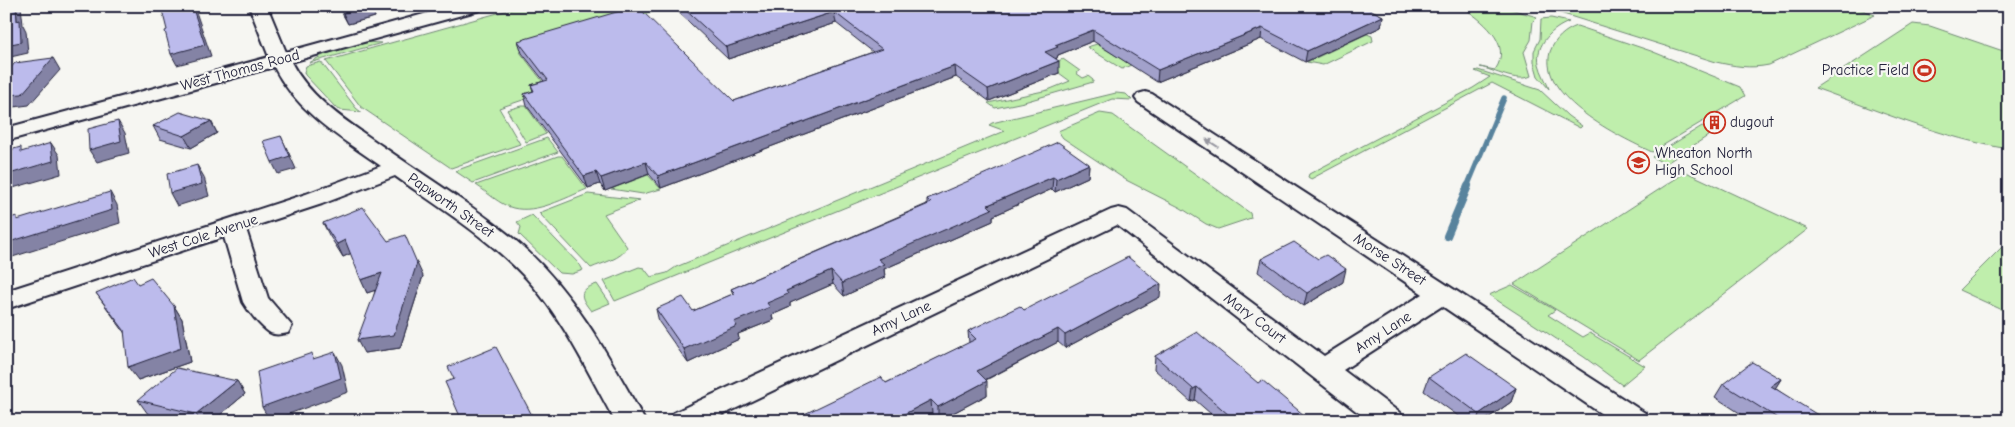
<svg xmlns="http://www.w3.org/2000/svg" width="2015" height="427" font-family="'Comic Neue',sans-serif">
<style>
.green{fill:#bfeeac;stroke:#708874}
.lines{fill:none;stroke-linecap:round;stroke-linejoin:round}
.stream-far1{stroke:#59839d;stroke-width:5.5}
.stream{stroke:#59839d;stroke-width:8}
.street-casing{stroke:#22223b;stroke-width:4}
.street{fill:#f6f6f2;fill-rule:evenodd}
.wall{fill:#a2a1cb;stroke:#22223b}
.shaded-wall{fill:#8483a5;stroke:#22223b}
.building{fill:#bcbbec;stroke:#22223b}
.oneway{fill:#9797a0}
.labels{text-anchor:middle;stroke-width:4.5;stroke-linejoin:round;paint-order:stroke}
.street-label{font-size:15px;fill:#22223b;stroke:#f6f6f2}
.poi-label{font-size:15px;fill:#22223b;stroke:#f6f6f2;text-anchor:start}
</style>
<rect width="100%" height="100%" fill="#f6f6f2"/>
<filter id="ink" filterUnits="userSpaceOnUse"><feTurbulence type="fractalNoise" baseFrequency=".02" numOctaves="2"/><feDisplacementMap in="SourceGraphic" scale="10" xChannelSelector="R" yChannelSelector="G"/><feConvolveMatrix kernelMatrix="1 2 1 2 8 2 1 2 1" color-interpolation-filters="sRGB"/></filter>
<g filter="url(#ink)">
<!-- green -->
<g class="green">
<path d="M523,6h141l2,2 -146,44 30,39 -51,17 21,36 -69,24 -90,-61 -35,-46z"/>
<path d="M1461,6h40l36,11 -4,4 -2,19 -7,12 7,24c-14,7 -37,-6 -51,-9l15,3c19,-27 -15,-51 -34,-64z"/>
<path d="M1525,6h336l-3,2 17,7 -106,50c-19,4 -35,1 -53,-3l-159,-50 -14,-1z"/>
<path d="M1551,18l18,4c-16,6 -34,22 -30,42 2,9 8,18 10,25l-11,-13 -4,-14v-11l6,-12 1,-20z"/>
<path d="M1913,24l17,2 79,27v96c-64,-10 -133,-39 -194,-61z"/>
<path d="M1577,26l74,25 89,36 5,9 -93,56c-32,-15 -114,-54 -102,-100 4,-12 15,-22 27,-26z"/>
<path d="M1367,34l5,2 1,5 -50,24 -16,-3z"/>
<path d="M364,42l18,1 -73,20 14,-8z"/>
<path d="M1097,44l34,21 -9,4 -35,-22z"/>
<path d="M1063,59l17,12 -4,2 7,5 5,-2 5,4v2l-69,20 -29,6 -7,-5 60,-13 22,-9 -22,-16z"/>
<path d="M321,62l35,46 5,4 -21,-2 -4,-2 -31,-33 -1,-3 2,-6z"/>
<path d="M1478,70l62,20 28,26 14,10 -2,2 -88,-45 -181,96 -3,-2 1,-3 164,-86 17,-11 -15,-6z"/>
<path d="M1116,93l10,1 6,6 -20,-1 -497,202 -11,-20 35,-14 5,1 7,9 16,-4 9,-6 329,-136 -16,-6 3,-2z"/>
<path d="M521,106h5l20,28 -20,8 -19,-32z"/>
<path d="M1100,113l13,2 137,98 1,5 -33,11 -12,-5 -25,-16 -55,-28 -63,-42 -5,-7z"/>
<path d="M1702,126l12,6 -49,32 -13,-7z"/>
<path d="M547,138l11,14 -85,31 -18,-12z"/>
<path d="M558,156h4l25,33c-22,9 -50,25 -74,19 -13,-3 -26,-16 -37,-23z"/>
<path d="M1686,172l122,57 -169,131 -125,-76z"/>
<path d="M648,175l13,14 -18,5 -32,-5z"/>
<path d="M588,194l52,6 -36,14 23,33c-5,12 -25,16 -36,21l-52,-55z"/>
<path d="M532,215l48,50 3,5 -11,4 -13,-1 -40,-39 2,-7 -4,-5z"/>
<path d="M2009,240v73l-50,-23z"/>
<path d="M597,284l13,19 -19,8c-11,-14 -14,-21 6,-27z"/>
<path d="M1512,285l43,25 -7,5 35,22 7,-4 55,33 -23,19 -38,-28 -95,-62z"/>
</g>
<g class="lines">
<!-- stream-far1 -->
<path class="stream-far1" d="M1467,187l37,-89"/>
<!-- stream -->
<path class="stream" d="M1447,236l21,-50"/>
<defs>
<g id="street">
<path d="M249,6h18l19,46 167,-46h30l-3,4 -189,52c20,38 57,60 91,84 44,31 92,60 133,94 57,48 94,116 130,181h-30c-27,-48 -51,-101 -88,-142 -38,-41 -87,-71 -132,-103l-73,28 -76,25 22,69 24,28 -4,7c-6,1 -13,3 -19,-1 -9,-6 -20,-20 -26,-30l-19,-65 -218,72v-18l300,-97 75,-28c-40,-28 -84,-54 -107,-99l-268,74v-13l263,-71z"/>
<path d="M1145,92l7,2 493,319 5,8h-38l-170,-115 -99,64 57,43 5,8h-36l-252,-196 -407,196h-42l5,-8 438,-203 8,-2 8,2 197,146 99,-62 -285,-192 -3,-4 3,-4z"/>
</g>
</defs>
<!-- street casing -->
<use href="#street" class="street-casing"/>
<!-- street -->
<use href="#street" class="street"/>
</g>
<!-- wall -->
<g class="wall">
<path d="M338,6h33l4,11 -27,7z"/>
<path d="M672,6h691l20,10 -2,11 -76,35 -44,-23 -104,43 -64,-41 -35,14 -1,3 -1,1 3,14 -70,28 -33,-24 -295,111 -12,-14 -44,17 -5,-7 -12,4 -61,-82 -3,-12 9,-3 -2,-6 13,-4 -22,-28 -4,-12 216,60 139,-49 -37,-29 -108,36z"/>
<path d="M211,121l6,12 -26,15 -31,-9 -7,-13z"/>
<path d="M1089,164l-1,13 -33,15 -3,-3 -59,27v5l-109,48 1,8 -41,19 -11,-12 -43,19v4l-18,8 1,5 -35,14 1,5 -51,24 -29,-41 -3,-13 37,2 40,-17 -2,-5 196,-85v-5z"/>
<path d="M323,223l65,18 35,35 -23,72 -36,5 11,-63 -8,3 -16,-40 -8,4 -14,-22z"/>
<path d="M1261,259h57l25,23 -39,24 -46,-34z"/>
<path d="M96,293l78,13 8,13 8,43 -52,18 -14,-48z"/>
<path d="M1160,297l-95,51 -7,-6 -72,38 1,15 -49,26 -6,-7 -46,-31 83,-40 -1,-12 56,-21z"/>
<path d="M1155,356l103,27 53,38h-92l-24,-21 -4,2 -37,-33z"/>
<path d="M1429,377l87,11 -5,14 -27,19h-19l-41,-30z"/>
<path d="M1781,379l-6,9 44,33h-67l-37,-24 8,-13z"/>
<path d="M237,381l8,13 -32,27h-36l-29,-7 -10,-14z"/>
</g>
<!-- shaded-wall -->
<g class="shaded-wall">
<path d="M16,6h5l2,19 3,6 2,22 -22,5v-13l11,-24z"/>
<path d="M192,6h2l17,50 -34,9 -6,-11z"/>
<path d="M371,6l4,11 -27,7 -5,-11z"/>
<path d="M834,12l2,11 -108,36 -2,-12z"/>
<path d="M1383,16l-2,11 -76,35 2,-11z"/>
<path d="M1262,28l-1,11 -104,43 1,-12z"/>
<path d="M1093,30v11l-35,14 -1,3 -13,6 1,-12 10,-7z"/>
<path d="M53,58l7,12 -31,35 -23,3v-13z"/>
<path d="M1059,61v12l-70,28 -1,-12z"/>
<path d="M955,66l1,11 -295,111 -3,-12z"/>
<path d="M118,121l7,12 4,20 -32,9 -8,-12z"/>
<path d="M211,121l6,12 -26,15 -7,-12z"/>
<path d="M281,136l15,33 -18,5 -6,-12z"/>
<path d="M51,143l8,12 2,19 -55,16v-15z"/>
<path d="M646,162l3,12 -44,17 -4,-13z"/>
<path d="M1089,164l-1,13 -33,15 1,-13z"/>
<path d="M197,165l7,12 5,19 -32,10 -7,-13z"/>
<path d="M596,172l4,12 -12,4 -4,-12z"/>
<path d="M1053,177l-1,12 -59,27v5l-109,48 1,8 -41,19 -2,-13 36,-24 110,-54z"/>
<path d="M110,192l7,13 3,18 -114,36v-16z"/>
<path d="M345,240l7,13 -9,4 -6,-13z"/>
<path d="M417,263l6,13 -23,72 -36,5 -7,-13z"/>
<path d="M1346,269l-3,13 -39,24 3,-13z"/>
<path d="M831,271l2,13 -43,19v4l-18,8 1,5 -35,14 1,5 -51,24 -4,-14 83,-46 19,-12z"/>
<path d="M382,273l6,13 -21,7 -6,-13z"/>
<path d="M1161,284l-1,13 -95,51v-13z"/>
<path d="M174,306l8,13 8,43 -52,18 -10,-13z"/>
<path d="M1058,329v13l-81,42v-13z"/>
<path d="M335,352l7,13 6,27 -78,29 -8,-14z"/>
<path d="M1781,379l-8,13 -2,-6z"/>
<path d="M237,381l8,13 -32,27h-13l-4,-7z"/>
<path d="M987,381v14l-49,26v-14z"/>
<path d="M1197,387l-2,13 -4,2 2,-13z"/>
<path d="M1516,388l-5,14 -27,19h-7l2,-7z"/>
<path d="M931,400l1,14 -14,7h-27z"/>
</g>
<!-- building -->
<g class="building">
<path d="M6,6h10l1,15 3,-1 1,22 -15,3z"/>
<path d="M161,6h31l13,39 -34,9 -6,-23 2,-1z"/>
<path d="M340,6h30l-27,7z"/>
<path d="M637,6l97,95 148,-52 -48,-37 -108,35 -45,-41h682l20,10 -76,35 -45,-23 -104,42 -65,-40 -38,15 3,2 -13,5 14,9 -71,28 -33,-23 -297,110 -12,-14 -45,16 -5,-6 -12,4 -60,-82 10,-3 -3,-6 17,-5 -30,-39z"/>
<path d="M53,58l-31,36 -16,1v-22l9,-10z"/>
<path d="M180,112l31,9 -27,15 -31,-10z"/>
<path d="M118,121l3,20 -32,9 -1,-21z"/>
<path d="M281,136l9,20 -18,6 -9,-21z"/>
<path d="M1058,142l31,22 -33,15 -3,-2 -65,28 4,4 -114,50 6,5 -42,19 -11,-12 -45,20 2,3 -21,9 3,4 -36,15 3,4 -53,23 -28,-40 27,-12 10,14 42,-18 -4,-4 200,-86 -4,-4z"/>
<path d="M51,143l2,18 -47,14v-24l15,-4v5z"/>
<path d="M197,165l5,19 -32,9 -3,-19z"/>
<path d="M110,192l2,18 -106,33v-24l11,-3v4z"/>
<path d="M363,207l25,34 17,-6 12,28 -23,72 -37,5 25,-67 -21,7 -16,-40 -8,4 -14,-21z"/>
<path d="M1294,242l24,17 8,-4 20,14 -39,24 -46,-34z"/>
<path d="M1128,257l33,27 -96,51 -7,-6 -81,42 10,10 -49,26 -7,-7 -40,21h-101l91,-44 5,6 90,-44 -8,-8 52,-25 4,4z"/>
<path d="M133,277l5,7 13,-6 23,28 7,42 -53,19 -4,-37 -28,-37z"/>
<path d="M1197,332l61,51 4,-3 49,41h-88l7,-5 -33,-29 -4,2 -38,-33z"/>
<path d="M496,347l39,74h-73l-17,-39 9,-3 -6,-12z"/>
<path d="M335,352l6,26 -79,29 -5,-35 55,-19 1,6z"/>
<path d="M1466,353l50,35 -37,26 -50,-37z"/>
<path d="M1752,362l29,17 -10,7 50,31 -4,4h-35l-59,-37z"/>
<path d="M177,368l60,13 -41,33 -58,-14z"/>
</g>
<!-- one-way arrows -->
<defs><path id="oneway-solid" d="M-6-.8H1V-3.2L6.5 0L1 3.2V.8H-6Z" transform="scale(1.25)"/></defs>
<use class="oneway" href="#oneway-solid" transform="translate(1212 143) rotate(-147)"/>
</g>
<!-- icons -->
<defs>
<symbol id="stadium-ring" viewBox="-11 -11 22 22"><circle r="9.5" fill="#f6f6f2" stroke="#c8321e" stroke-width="1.5"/><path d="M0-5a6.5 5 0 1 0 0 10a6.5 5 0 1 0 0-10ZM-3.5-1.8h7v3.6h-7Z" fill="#c8321e"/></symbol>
<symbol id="building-ring" viewBox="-11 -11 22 22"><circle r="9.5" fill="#f6f6f2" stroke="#c8321e" stroke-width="1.5"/><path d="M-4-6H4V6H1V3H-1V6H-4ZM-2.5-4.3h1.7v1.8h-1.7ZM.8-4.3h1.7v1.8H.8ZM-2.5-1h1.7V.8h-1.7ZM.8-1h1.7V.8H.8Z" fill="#c8321e"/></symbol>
<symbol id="school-ring" viewBox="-11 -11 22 22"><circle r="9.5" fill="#f6f6f2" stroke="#c8321e" stroke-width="1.5"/><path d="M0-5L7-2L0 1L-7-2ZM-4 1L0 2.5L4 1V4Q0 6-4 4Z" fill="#c8321e"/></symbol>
</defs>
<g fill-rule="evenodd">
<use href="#stadium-ring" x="1912" y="58" width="25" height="25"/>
<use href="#building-ring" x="1702" y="110" width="25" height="25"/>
<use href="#school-ring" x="1626" y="150" width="25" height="25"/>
</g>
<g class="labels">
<!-- street labels -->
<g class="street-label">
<text transform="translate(240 70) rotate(-15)" y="5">West Thomas Road</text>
<text transform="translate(451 205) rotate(35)" y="5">Papworth Street</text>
<text transform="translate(203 236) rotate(-18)" y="5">West Cole Avenue</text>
<text transform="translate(1390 259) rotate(33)" y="5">Morse Street</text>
<text transform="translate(901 318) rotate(-25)" y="5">Amy Lane</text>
<text transform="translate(1255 318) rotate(37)" y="5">Mary Court</text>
<text transform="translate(1383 332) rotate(-33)" y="5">Amy Lane</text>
</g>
<!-- poi labels -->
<g class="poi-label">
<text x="1909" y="75" text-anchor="end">Practice Field</text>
<text x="1730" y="127">dugout</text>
<text x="1655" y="158">Wheaton North<tspan x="1655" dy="17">High School</tspan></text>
</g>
</g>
<!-- margin -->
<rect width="2015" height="427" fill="none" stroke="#f6f6f2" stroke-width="25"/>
<rect x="12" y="12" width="1990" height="402" fill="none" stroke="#22223b" stroke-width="2" filter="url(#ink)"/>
</svg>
